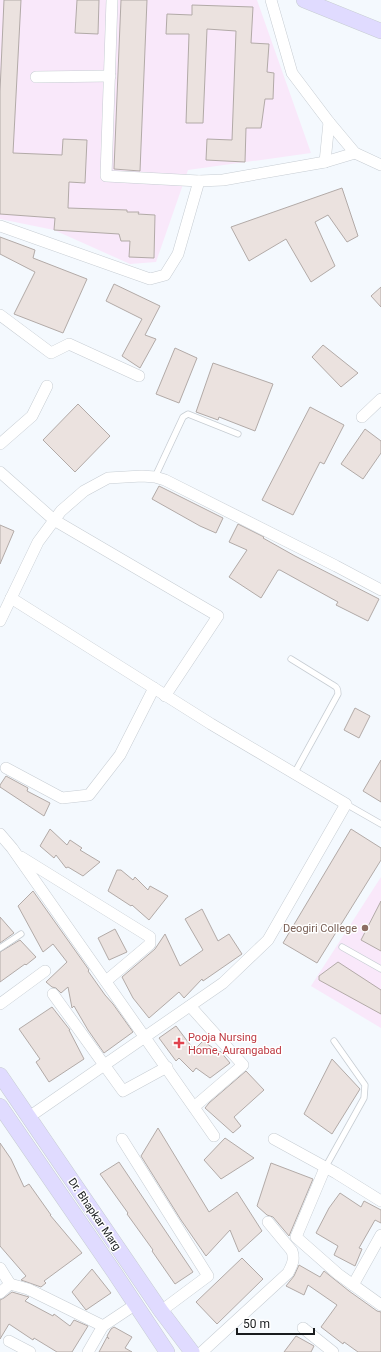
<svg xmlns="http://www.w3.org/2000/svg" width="381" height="1352" font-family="Roboto,sans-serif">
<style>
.education{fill:#f9e8fa}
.building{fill:#ebe2df;stroke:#b2aaa7}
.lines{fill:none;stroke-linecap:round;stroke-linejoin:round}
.lane-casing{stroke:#c7cdd3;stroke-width:7}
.street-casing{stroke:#c7cdd3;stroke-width:12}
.secondary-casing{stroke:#c7cdd3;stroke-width:16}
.lane{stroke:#fff;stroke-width:5.5}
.street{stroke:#fff;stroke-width:11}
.secondary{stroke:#e0dbff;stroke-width:15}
.education-dot{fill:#8d6e63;stroke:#fff;stroke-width:1.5}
.health-dot{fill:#e0444e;stroke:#fff;stroke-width:1.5}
.labels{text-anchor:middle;stroke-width:3;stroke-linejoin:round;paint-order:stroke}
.education-label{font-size:11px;fill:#785e54;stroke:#fff;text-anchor:end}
.health-label{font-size:11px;fill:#be3a42;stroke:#fff;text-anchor:start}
.street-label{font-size:11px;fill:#191c1e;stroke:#fff}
</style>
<rect width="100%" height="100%" fill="#f4f9fe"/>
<!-- education -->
<g class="education">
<path d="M0,0h257l54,153 -123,17 -32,92 -26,2 -76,-34 -54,-11z"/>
<path d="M381,877v151l-70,-42z"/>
</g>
<!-- building -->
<g class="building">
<path d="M4,0h17l-8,153 49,2 1,-16 24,1 -2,43 -16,-1 -1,26 59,2v2h12l-1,2 17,1 -1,43 -25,-1 1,-16h-9l-2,-7 -65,-4 1,-12 -55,-4v-123z"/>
<path d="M77,0h22l-1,34 -23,-1z"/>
<path d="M121,0h26l-7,171 -26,-2z"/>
<path d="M192,5l61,2 -2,36 18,1 -2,28 7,1 -1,26h-8l-4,29h-15l-1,34 -39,-2 1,-21 25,1 4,-109 -29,-2 -4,94h-17l3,-89h-23l1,-20 25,1z"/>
<path d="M342,188l16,48 -11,6 -19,-27 -13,7 20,44 -24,16 -25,-43 -37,22 -18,-34z"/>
<path d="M0,237l35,13 -2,8 54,21 -24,54 -49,-19 21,-42 -35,-18z"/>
<path d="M114,284l46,22 -15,29 11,4 -16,29 -18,-12 20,-37 -36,-18z"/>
<path d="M381,287v20l-10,-11z"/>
<path d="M323,345l35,28 -17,14 -29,-30z"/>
<path d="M175,348l22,10 -18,45 -23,-9z"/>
<path d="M213,363l60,21 -18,47 -36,-14 -1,3 -22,-8z"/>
<path d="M78,404l32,32 -35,36 -32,-32z"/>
<path d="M310,407l34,18 -20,39 -4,-2 -27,53 -31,-15z"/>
<path d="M365,429l16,12v12l-18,26 -22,-15z"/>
<path d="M159,486l64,32 -7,15 -16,-7 -48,-27z"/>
<path d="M238,524l26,13 -1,1 32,18 84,43 -11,22 -32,-16 2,-3 -58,-32h-2l-17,28 -32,-21 18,-27 -18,-8z"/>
<path d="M0,525l14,6 -14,33z"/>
<path d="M355,708l15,8 -11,22 -15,-8z"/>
<path d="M381,760v42l-18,-11z"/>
<path d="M6,776l22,12 -1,3 23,12 -6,13 -44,-29v-2z"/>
<path d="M50,829l17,16 3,-5 12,8 -2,2 20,12 -17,14 -15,-9 -2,1 -10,-13 -2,3 -14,-12z"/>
<path d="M351,829l30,19v12l-64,103 -34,-20z"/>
<path d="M117,870h4l12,10 2,-3 13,13 2,-4 18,10 -19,24 -17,-15 -1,1 -23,-15z"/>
<path d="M33,891l56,79 -1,1 17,24 8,9 20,28 -29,21 -16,-23 -14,-24 -2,2 -4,-21 -7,6 -5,-5 -4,-1 -6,-5 21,-20 -14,-18 -10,8 -25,-46z"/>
<path d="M381,901v50l-20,-11z"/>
<path d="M202,909l16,32 11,-7 13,20 -39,27 -1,-2 -18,19 -5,-6 -30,26 -16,-20 -11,-21 33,-28 10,-15 15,32 23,-16 -18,-31z"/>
<path d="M0,917l14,16 -14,10z"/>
<path d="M115,929l12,23 -18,8 -11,-22z"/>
<path d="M20,940l16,17 -10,8 -1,-1 -25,18v-30z"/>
<path d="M338,962l43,28v24l-62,-34v-4z"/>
<path d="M52,1007l18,23h-1l15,29 -35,23 -13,-20 4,-3 -21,-30z"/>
<path d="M176,1026l18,24 9,-9 16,11 1,-1 10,12 -20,15 -14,-10 -3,4 -14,-14 -3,3 -17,-23z"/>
<path d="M332,1059l28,30 -28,45 -28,-20z"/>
<path d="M246,1071l18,19 -30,27 7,9 -8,7 -28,-25 4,-5z"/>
<path d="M158,1128l51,84 28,-20 25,39 -23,21 -9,-22 -24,26 -25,-36 -40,-64z"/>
<path d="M225,1138l29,20 -33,21 -17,-19z"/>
<path d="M0,1143l11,16 13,28 5,-3 22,31h-1l32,38 -38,28 2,2 -5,4 -20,-7 5,-4 -26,-30z"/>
<path d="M119,1162l74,110 -18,12 -23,-33 1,-1 -26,-36 1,-1 -28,-39z"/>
<path d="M271,1163l42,16 -24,57 -16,-19 -6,-2 -10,-9z"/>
<path d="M340,1193l21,14 3,-6 17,9v13l-6,-3 -16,28 3,1 -7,17 -21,-11 4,-9 -22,-13 13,-25z"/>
<path d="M242,1258l21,21 -46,45 -21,-22z"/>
<path d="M299,1265l21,12 4,-6 25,20 28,20 4,1v40h-23l-14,-10 -1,2 -22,-17 16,-22 -29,-20 -4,10 -18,-9 8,-10z"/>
<path d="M92,1269l19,24 -25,17 -14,-18z"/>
<path d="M12,1292l17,5 -4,4 28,15 1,-2 16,12 4,-6 14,6 -16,26h-15l-23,-14 -1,2 -24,-16 -9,15v-39l4,-2z"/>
<path d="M114,1327l18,10 -7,11 7,4h-33l8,-15 2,2 -2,-3 4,-7z"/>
<path d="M296,1336l18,10 -3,6h-27z"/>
</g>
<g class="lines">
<defs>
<g id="lane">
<path d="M155,477l28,-60 5,-3 50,20"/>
<path d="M291,659l42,26c4,2 5,4 5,9l-44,80"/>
<path d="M346,804l35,20"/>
<path d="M342,947l39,22"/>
<path d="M0,948l21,-14"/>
<path d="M325,1168l39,-70 1,-13 -31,-44"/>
</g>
<g id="street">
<path d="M112,0l-6,176 93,5 24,-1 102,-18 30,-9"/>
<path d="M271,0l21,73 37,49 26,31 26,12"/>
<path d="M36,77l74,-1"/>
<path d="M325,162l4,-40"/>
<path d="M0,226l150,53 15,-4 13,-21 21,-73"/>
<path d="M0,315l51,38 18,-9 70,32"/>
<path d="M362,417l19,-18"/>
<path d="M0,444l32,-28 15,-30"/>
<path d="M0,472l54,48 164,96 -53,80"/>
<path d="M11,598l200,126 135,80 -78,136 -45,43 -194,134"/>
<path d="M0,621l38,-79 23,-31 23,-20 24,-13 34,-2 13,1 10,3 171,86 45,24"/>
<path d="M6,768l56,30 27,-3 31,-40 34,-67"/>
<path d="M0,834l12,14 202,288"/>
<path d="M21,857l129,80v7l-44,37"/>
<path d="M53,994l70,97 44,-24"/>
<path d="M0,1004l45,-33"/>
<path d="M190,1006l53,59 -49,42"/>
<path d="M122,1139l86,137 -47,35"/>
<path d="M274,1139l62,34 45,28"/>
<path d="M325,1168l-29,69 42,37 43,31"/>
<path d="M0,1268l10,16 -10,9"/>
<path d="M10,1284l18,5 75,37"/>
<path d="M353,1285l28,-50"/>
<path d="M303,1328l30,24"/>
<path d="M9,1341l21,11"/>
<path d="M88,1352l15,-26 33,-22"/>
<path d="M202,1352l86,-79c4,-8 7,-13 4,-22l-24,-29"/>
</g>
<g id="secondary">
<path d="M304,0l77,31"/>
<path d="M0,1075l161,236 31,41"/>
<path d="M0,1106l114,166 53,80"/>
</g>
</defs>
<!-- lane casing -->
<use href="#lane" class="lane-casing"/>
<!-- street casing -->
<use href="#street" class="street-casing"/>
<!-- secondary casing -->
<use href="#secondary" class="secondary-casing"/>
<!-- lane -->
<use href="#lane" class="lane"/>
<!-- street -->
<use href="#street" class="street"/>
<!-- secondary -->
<use href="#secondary" class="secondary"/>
</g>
<!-- markers -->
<circle class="education-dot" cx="365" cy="928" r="4"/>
<path class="health-dot" d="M177 1037h4v4h4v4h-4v4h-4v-4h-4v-4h4z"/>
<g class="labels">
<!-- education labels -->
<g class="education-label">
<text x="357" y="932">Deogiri College</text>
</g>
<!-- health labels -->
<g class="health-label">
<text x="188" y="1041">Pooja Nursing<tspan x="188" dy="13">Home, Aurangabad</tspan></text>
</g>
<!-- street labels -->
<g class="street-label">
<text transform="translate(95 1214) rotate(56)" y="4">Dr. Bhapkar Marg</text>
</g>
</g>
<!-- scale -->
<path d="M237 1328v6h77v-6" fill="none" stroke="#191c1e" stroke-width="2"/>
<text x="243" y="1328" font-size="12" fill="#191c1e" stroke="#ffffff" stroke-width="3" paint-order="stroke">50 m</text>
</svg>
